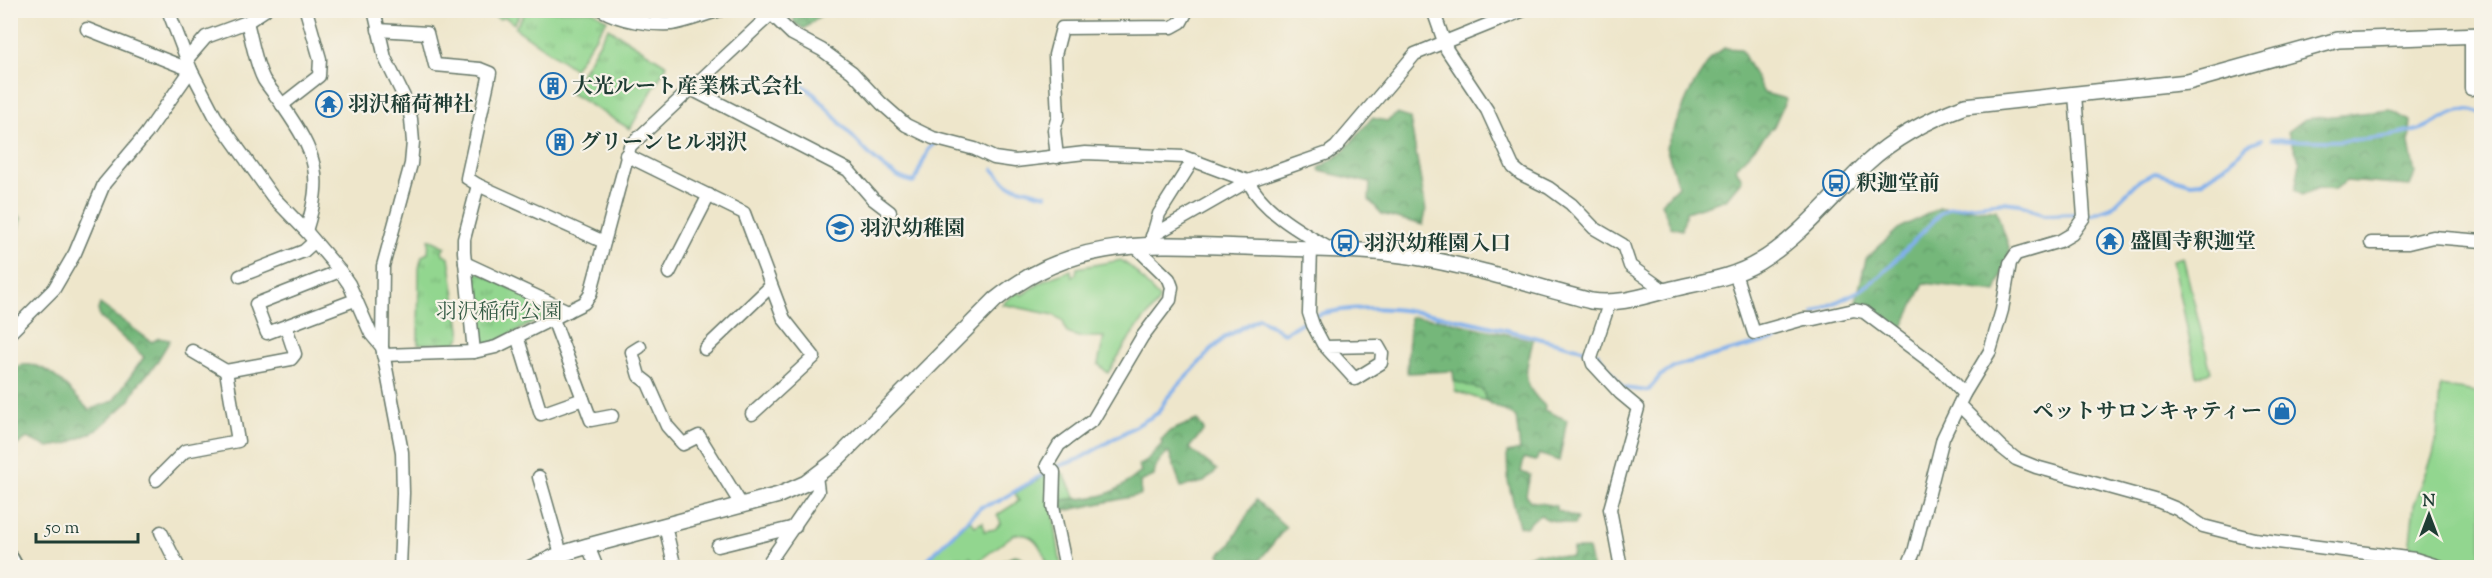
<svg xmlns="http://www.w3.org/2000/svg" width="2492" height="578" font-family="'Sorts Mill Goudy','Noto Serif JP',serif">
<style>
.green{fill:#92d68f;stroke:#588a62;stroke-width:1.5}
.forest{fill:url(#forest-crowns);stroke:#4a7a57;stroke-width:1.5}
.park{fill:url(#park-tufts);stroke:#588a62;stroke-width:1.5}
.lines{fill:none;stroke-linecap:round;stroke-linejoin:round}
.stream{stroke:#80b0eb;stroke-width:4}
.minor-casing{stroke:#677869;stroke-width:15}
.tertiary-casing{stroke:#677869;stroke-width:18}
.secondary-casing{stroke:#677869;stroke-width:20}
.minor{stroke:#fff;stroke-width:12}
.tertiary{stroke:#fff;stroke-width:15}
.secondary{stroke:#fff;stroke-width:16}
.labels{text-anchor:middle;stroke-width:4.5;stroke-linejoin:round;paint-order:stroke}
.poi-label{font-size:21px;font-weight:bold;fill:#1f3d34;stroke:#f7f3e8;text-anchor:start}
.park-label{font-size:21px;fill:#365c46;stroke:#f7f3e8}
</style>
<defs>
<pattern id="forest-crowns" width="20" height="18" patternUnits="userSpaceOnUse" patternTransform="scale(1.5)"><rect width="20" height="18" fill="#75b77a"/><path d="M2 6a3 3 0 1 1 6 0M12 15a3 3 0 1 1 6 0" fill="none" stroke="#5f9665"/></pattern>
<pattern id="park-tufts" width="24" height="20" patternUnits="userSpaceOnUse" patternTransform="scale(1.5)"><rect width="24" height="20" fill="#92d68f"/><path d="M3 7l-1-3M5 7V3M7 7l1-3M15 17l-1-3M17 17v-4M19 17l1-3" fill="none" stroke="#77af76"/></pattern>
</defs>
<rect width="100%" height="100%" fill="#f7f3e8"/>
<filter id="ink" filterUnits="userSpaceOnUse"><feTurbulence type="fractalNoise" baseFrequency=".0167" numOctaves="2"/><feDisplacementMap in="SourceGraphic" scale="12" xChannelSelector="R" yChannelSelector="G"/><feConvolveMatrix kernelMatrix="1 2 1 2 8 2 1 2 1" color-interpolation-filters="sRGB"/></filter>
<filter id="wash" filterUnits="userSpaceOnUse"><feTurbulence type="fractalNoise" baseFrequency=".008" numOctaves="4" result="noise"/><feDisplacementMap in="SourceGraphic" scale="24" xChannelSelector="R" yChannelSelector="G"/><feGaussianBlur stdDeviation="1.35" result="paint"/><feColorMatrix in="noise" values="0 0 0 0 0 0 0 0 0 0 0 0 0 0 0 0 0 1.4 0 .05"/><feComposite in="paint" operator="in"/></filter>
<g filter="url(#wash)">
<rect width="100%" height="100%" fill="#eee6cb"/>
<!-- green -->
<g class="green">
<path d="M487,11h35l-8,13 -9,-7 -6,2z"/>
<path d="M2183,257l28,115 -14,4 -24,-116z"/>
<path d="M1121,260l11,8 27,30 -1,5 -26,31 -24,39 -10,-9 6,-27h-26l-11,-4 -4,-12 -9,-6 -52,-11 15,-12 5,3 23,-15 26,-10 1,7 4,-3 1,-6z"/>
<path d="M1454,381l29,9 3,11 -31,-10z"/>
<path d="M2440,386l41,7v174h-16l-56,-16 5,-46 19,-50 4,-18z"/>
<path d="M1063,473l13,26 -14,1 -2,-26z"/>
<path d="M1048,474l13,93h-12c-7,-17 -13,-37 -36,-32l-38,29 -5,-7 -7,3 -2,-3 -19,3 -6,5 -8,-1 -4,3 -11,1 13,-6 44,-42 5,6 8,-4 1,9 11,-2 6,-6 -4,-8 22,-14 -4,-8z"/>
</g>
<!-- forest -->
<g class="forest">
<path d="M790,11h36l-22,18 -10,-6v-10z"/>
<path d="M1724,48l17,1 23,44 22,6 -12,27 -38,42 6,12 -16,19 -40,13 -4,18 -11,-3 -10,-24 17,-17 -12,-39 25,-58 20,-31z"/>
<path d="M2390,110l21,11 -2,23 6,30 -5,12 -64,-5 -12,9 -16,-2 -16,7 -7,-5 5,-28 -12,-30 17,-13z"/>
<path d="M1397,114l13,4 16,93 -3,14 -41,-11 -13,-14 1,-17 -50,-12 -1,-3 22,-14 31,-36 15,3z"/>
<path d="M11,208l11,11 -11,25z"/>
<path d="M1939,208l57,2 14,40 -14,42 -72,-9 -24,50 -44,-31 10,-43 32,-30z"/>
<path d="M100,304l52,38 7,-4 11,2 -15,25 -18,21 -7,14 -33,30 -30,14 -19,3 -21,-9 -11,8 -5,-21v-56c32,-17 58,22 78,41l24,-9 31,-44 -44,-40 -2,-7z"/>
<path d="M1410,317l28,2 95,21c-7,31 -14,43 12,66l-1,4 23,10 -8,41 -20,-7 -3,7 -12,-3 -3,14 9,3 -4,20 4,6 26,5v4l21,8 -3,7 -28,-6 -5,-4 -6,3 -9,9 -7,-1 -11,-45 -1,-28 13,-3 -4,-33 -30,-16 -3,-11 -29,-9 -1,-10 -46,2z"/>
<path d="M1197,420l7,10 -15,18 28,22 -13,12 -23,5 -12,-35c-9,7 -14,13 -15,24l-14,6 1,13 -78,16 -1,-11c39,-3 48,-2 79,-28l-2,-7 5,-2 18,-19 -1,-4 9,-9z"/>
<path d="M1256,500l30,27 -32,40h-20l-15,-12 11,-10z"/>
<path d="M1573,549h15l4,18h-72l3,-9 12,-5 37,4z"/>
<path d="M1014,555l6,1 12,11h-44c9,-6 19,-5 26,-12z"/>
</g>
<!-- park -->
<g class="park">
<path d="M526,11h67l14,9 -33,49 -59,-41z"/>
<path d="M608,28l59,37 -37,64 -60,-36z"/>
<path d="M429,239l17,8 -4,3 1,4 6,3 12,79 -5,7 -38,1 1,-76 3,-12 6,-3z"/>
<path d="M470,268l87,43 -62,31 -18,5z"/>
</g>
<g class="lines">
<!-- stream -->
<g class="stream">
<path d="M790,78c7,5 16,9 23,15 25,24 67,85 101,89l16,-36 3,-1"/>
<path d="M2272,139c48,3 99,4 146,-9 20,-5 44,-31 64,-15"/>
<path d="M993,169l15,16 38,10"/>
<path d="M2090,215l22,-8 28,-27 15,-7 36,10 10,-1 24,-16 22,-21 15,-6"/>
<path d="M1814,313l47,-23 20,-15 60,-62 9,-5 54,-6 16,2 24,11 37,-1"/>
<path d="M1315,316c72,-25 197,17 271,34"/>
<path d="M1798,332l8,-7"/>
<path d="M1597,353l26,35 25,3 12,-15 15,-10 107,-29"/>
<path d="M1059,466l20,-7 79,-46 8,-14 45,-49 13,-12 35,-20 25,15 22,-13"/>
<path d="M911,568l15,-7 55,-54 18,-6 50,-30"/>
</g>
</g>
</g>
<g filter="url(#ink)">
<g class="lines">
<defs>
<g id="minor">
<path d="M168,10l23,60 24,46 57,80 34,35 34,40 9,13 22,50 11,13"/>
<path d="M374,10l11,48 23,47 3,14 2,23 -2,22 -28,102 -1,81 20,105 1,41 -3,75"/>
<path d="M602,10c19,11 47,15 69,14 16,-2 34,-10 50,-14"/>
<path d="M767,10l25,24 30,16 30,22 29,31 25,22 27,13 42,11 19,9 21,3 70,-8 99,4 64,24c16,31 53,51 82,68"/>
<path d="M1433,10l14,40 40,60 26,57 8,7 28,14 22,16 23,24 29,17 7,21 35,25"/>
<path d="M247,22c5,18 8,41 17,58 6,9 13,17 19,26 33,48 41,68 23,125"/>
<path d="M378,30l49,3 8,32 45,4 10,4 -23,105 11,7"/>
<path d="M2471,35v54"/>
<path d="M187,59l19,-22 41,-15 18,-12"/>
<path d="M691,89l157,81 25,29 17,13"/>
<path d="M282,105l37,-29 1,-17 -14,-49"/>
<path d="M626,155l118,58 40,106 30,38 -62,57"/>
<path d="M1057,157l-3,-27 4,-14 -3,-61 7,-27 110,-1 9,-5 6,-11"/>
<path d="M1152,236l96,-55 80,-28 8,-6 79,-93 109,-44"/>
<path d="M1152,238l7,-24 34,-54"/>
<path d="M2371,243h37l25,-6 49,4"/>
<path d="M1311,249l-2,64 4,12 10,19 32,35 26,-16 1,-10 -4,-7 -52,1"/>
<path d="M465,263l103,48"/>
<path d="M340,271l-84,33 11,29 88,-33"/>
<path d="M669,273l40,-78"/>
<path d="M1735,273l19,60 50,-14h10l40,-9 10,2 76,57 24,25"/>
<path d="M240,276l64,-25 10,-9"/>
<path d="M1609,304l-18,54 2,6 27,29 18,15 -28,101 11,59"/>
<path d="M553,319l38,101 21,-4"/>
<path d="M10,333l44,-44 21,-36 29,-69 42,-50 45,-64 -104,-41"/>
<path d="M517,336l24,78 42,-15"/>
<path d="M640,347l-8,5 7,24 9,7 19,43 16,18 16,-8 43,70"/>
<path d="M705,349l65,-62"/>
<path d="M192,351l34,20"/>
<path d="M474,352l-10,-100v-13l14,-54 126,57"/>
<path d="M383,355l91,-3 22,-5 88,-44 6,-8 40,-149 140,-131v-5"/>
<path d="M1959,405l42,42 15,12 20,8 119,33 22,9 26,17 51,13 161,20 29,9"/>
<path d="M539,477l22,77"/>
<path d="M156,480l29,-29 53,-10 -12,-70 65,-12 4,-5 -9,-27"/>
<path d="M665,526l10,42"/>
<path d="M161,532l18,36"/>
<path d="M588,546l9,22"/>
<path d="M718,546l77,-19"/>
<path d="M765,568l53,-77 -2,-15"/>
<path d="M1066,568l-13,-62 1,-34 -7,-7 12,-20 34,-25 49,-83 28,-37 2,-13 -3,-8 -34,-33"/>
<path d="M1907,568l7,-16 29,-114 21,-44 26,-43 12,-41 8,-47 6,-9 44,-13 12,-7 12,-17 -9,-123"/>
</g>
<path id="tertiary" d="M531,568l30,-14 27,-8 191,-51 27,-12 29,-22 160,-161c79,-64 155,-56 251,-53 54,2 110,1 164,9 61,10 121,29 181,45 29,4 53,-5 81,-12 29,-7 61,-11 87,-27 42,-25 73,-66 108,-99 28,-26 63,-44 98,-57l223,-24 150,-42 144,-5"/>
<path id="secondary" d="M10,559l5,9"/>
</defs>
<!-- minor casing -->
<use href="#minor" class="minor-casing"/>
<!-- tertiary casing -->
<use href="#tertiary" class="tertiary-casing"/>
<!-- secondary casing -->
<use href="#secondary" class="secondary-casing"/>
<!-- minor -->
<use href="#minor" class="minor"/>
<!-- tertiary -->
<use href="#tertiary" class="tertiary"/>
<!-- secondary -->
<use href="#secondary" class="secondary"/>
</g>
</g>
<!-- icons -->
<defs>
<symbol id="building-ring" viewBox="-11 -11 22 22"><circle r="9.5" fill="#f7f3e8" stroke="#1f6fb2" stroke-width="1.5"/><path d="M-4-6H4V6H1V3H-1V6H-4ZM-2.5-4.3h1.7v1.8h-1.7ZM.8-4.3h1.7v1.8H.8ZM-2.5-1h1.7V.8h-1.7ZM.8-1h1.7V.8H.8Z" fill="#1f6fb2"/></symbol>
<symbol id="temple-ring" viewBox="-11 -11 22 22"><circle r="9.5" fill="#f7f3e8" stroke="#1f6fb2" stroke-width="1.5"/><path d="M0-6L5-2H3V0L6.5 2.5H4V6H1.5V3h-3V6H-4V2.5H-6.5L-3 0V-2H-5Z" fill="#1f6fb2"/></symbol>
<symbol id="bus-ring" viewBox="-11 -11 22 22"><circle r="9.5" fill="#f7f3e8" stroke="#1f6fb2" stroke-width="1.5"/><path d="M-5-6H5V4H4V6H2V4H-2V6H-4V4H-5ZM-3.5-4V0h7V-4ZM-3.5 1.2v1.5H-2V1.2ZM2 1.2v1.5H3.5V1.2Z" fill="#1f6fb2"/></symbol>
<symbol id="school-ring" viewBox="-11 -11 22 22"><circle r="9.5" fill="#f7f3e8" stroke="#1f6fb2" stroke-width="1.5"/><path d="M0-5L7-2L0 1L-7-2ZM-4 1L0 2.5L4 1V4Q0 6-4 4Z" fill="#1f6fb2"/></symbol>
<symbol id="shop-ring" viewBox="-11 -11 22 22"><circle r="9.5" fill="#f7f3e8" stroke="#1f6fb2" stroke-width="1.5"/><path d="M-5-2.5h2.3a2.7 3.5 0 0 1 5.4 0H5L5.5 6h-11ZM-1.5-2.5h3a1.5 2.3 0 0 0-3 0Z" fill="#1f6fb2"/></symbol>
</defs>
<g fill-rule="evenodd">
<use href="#building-ring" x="538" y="71" width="30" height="30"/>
<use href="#temple-ring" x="314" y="89" width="30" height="30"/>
<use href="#building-ring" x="545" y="127" width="30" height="30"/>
<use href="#bus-ring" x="1821" y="168" width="30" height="30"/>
<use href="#school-ring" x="825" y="213" width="30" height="30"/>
<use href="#temple-ring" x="2095" y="226" width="30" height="30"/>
<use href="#bus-ring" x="1330" y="228" width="30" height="30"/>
<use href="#shop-ring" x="2267" y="396" width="30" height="30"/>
</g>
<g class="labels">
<!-- poi labels -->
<g class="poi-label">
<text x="572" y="93">大光ルート産業株式会社</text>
<text x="348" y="111">羽沢稲荷神社</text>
<text x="580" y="149">グリーンヒル羽沢</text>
<text x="1856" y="190">釈迦堂前</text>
<text x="860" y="235">羽沢幼稚園</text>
<text x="2130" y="248">盛圓寺釈迦堂</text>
<text x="1364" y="250">羽沢幼稚園入口</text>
<text x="2262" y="418" text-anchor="end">ペットサロンキャティー</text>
</g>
<!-- park labels -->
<g class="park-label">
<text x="499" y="318">羽沢稲荷公園</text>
</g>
</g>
<!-- margin -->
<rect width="2492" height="578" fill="none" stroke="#f7f3e8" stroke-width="36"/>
<!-- north arrow -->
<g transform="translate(2429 515)" stroke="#f7f3e8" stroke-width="4.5" paint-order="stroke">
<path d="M0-4.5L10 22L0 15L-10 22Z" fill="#1f3d34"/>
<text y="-9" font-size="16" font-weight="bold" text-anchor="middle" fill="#1f3d34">N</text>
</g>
<!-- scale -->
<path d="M36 533v9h102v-9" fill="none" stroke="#1f3d34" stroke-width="3"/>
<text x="45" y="533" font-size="18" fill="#1f3d34" stroke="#f7f3e8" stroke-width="4.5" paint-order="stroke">50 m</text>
</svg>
